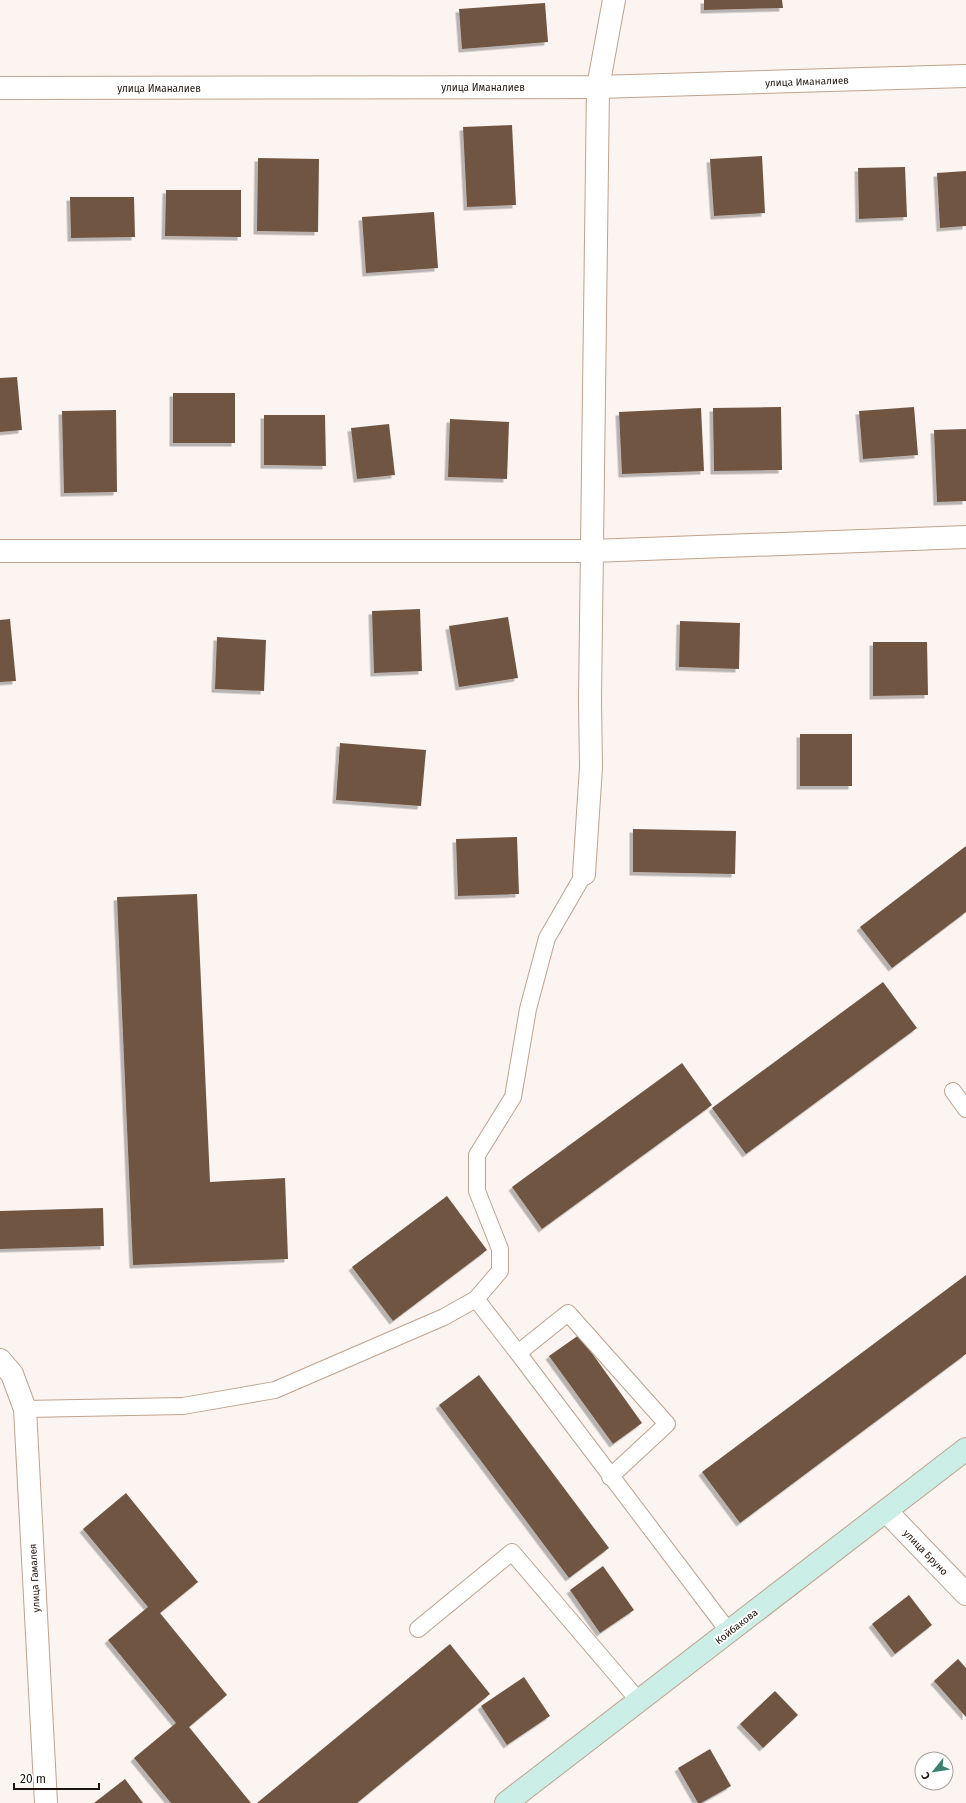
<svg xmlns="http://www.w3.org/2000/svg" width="966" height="1803" font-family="'Fira Sans',sans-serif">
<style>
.building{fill:#705543;filter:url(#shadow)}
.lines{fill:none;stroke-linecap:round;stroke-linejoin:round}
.lane-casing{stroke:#c0a28d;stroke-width:18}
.street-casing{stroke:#c0a28d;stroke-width:24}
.secondary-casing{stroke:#c0a28d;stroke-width:24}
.lane{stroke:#fff;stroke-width:16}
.street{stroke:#fff;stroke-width:22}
.secondary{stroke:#cbeee7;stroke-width:22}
.labels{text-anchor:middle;stroke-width:4;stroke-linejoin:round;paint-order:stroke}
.street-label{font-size:10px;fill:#1f140d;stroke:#fff}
</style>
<defs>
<filter id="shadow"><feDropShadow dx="-3.5" dy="3.5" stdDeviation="0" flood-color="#0004"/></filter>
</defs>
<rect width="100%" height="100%" fill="#fbf4f0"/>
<!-- building -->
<g class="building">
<path d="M704,0h78l1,8 -79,2z"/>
<path d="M545,3l3,39 -86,7 -3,-40z"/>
<path d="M512,125l4,80 -49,2 -4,-80z"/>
<path d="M762,156l3,57 -51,3 -4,-57z"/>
<path d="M258,158l61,1 -1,73 -61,-1z"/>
<path d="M905,167l2,50 -48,2 -1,-51z"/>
<path d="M966,171v55l-26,2 -3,-55z"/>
<path d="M166,190h75v47l-76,-1z"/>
<path d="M70,197h64l1,40 -64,1z"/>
<path d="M434,212l4,56 -72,5 -4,-56z"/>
<path d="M17,377l5,53 -22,2v-54z"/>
<rect x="173" y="393" width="62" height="50"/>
<path d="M781,407l1,63 -68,1 -1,-63z"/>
<path d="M914,407l4,48 -55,4 -4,-48z"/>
<path d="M701,408l3,63 -82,3 -3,-62z"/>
<path d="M116,410l1,82 -53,1 -2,-82z"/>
<path d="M264,415h61l1,51 -62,-1z"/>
<path d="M450,419l59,3 -2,57 -59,-2z"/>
<path d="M389,424l6,51 -38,4 -6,-51z"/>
<path d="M966,429v72l-29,1 -3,-72z"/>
<path d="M420,609l2,62 -48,2 -2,-62z"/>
<path d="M508,617l10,61 -59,9 -10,-61z"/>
<path d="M10,619l6,62 -16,1v-62z"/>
<path d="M680,621l60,2 -1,46 -60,-2z"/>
<path d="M217,637l49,3 -2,51 -49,-2z"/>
<path d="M873,642h54l1,53 -55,1z"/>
<rect x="800" y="734" width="52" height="52"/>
<path d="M340,743l86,7 -5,56 -85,-6z"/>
<path d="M633,829l103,2 -1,43 -102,-2z"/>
<path d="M517,837l2,57 -61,2 -2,-57z"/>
<path d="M966,846v66l-74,56 -32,-41z"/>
<path d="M197,894l13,288 75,-4 3,81 -155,6 -16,-368z"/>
<path d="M883,982l34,46 -171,126 -34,-46z"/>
<path d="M682,1063l30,42 -170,124 -30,-42z"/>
<path d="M447,1196l40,54 -94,71 -41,-54z"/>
<path d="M103,1208l1,38 -104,3v-38z"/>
<path d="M966,1275v79l-226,169 -38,-51z"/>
<path d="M579,1335l63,88 -29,21 -64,-88z"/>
<path d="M479,1375l130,173 -40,30 -130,-173z"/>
<path d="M126,1493l72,89 -38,31 67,82 -38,32 62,76h-80l-37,-45 42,-35 -68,-83 40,-33 -65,-78z"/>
<path d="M603,1566l31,44 -34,23 -30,-43z"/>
<path d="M909,1595l23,30 -37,29 -23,-30z"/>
<path d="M450,1644l40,50 -133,109h-100z"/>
<path d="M958,1659l8,9v49l-32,-36z"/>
<path d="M524,1677l26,39 -43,29 -26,-39z"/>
<path d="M775,1691l23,24 -35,33 -23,-24z"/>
<path d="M710,1749l21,37 -30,17h-3l-20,-35z"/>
<path d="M125,1779l18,24h-49z"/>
</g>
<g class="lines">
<defs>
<g id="lane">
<path d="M953,1091l13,18"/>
<path d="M476,1299l42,54"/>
<path d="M25,1409l158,-3 92,-16 169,-73 32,-18 24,-28v-22l-23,-58v-36l36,-58 15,-88 19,-71 37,-64"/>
<path d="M610,1477l57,-53 -99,-111 -50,40 211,279"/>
<path d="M418,1629l94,-77 127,149"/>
</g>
<g id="street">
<path d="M0,88l598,-1 368,-11"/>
<path d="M0,551h592l374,-14"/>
<path d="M584,874l7,-107 -1,-67 8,-613 16,-87"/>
<path d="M0,1360l12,14 13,35 21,394"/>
<path d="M886,1511l80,83"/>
</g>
<path id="secondary" d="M506,1803l460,-354"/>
</defs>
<!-- lane casing -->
<use href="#lane" class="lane-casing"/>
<!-- street casing -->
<use href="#street" class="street-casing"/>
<!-- secondary casing -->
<use href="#secondary" class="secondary-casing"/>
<!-- lane -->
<use href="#lane" class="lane"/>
<!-- street -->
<use href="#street" class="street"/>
<!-- secondary -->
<use href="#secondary" class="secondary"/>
</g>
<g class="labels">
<!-- street labels -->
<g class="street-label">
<text transform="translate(807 81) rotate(-2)" y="4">улица Иманалиев</text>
<text x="483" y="91">улица Иманалиев</text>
<text x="159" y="92">улица Иманалиев</text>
<text transform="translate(926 1552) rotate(46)" y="4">улица Бруно</text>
<text transform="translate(34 1578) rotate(-93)" y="4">улица Гамалея</text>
<text transform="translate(736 1626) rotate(-38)" y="4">Койбакова</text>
</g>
</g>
<!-- north arrow -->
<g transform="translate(934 1771) rotate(240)"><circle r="19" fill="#ffffff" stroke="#a5a19e"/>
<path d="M0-3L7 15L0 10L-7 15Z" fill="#3d8072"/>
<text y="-6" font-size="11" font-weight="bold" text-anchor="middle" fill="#1f140d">С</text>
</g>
<!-- scale -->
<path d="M14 1783v6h85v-6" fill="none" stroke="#1f140d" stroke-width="2"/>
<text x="20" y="1783" font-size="12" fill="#1f140d" stroke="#ffffff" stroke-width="3" paint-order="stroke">20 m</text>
</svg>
